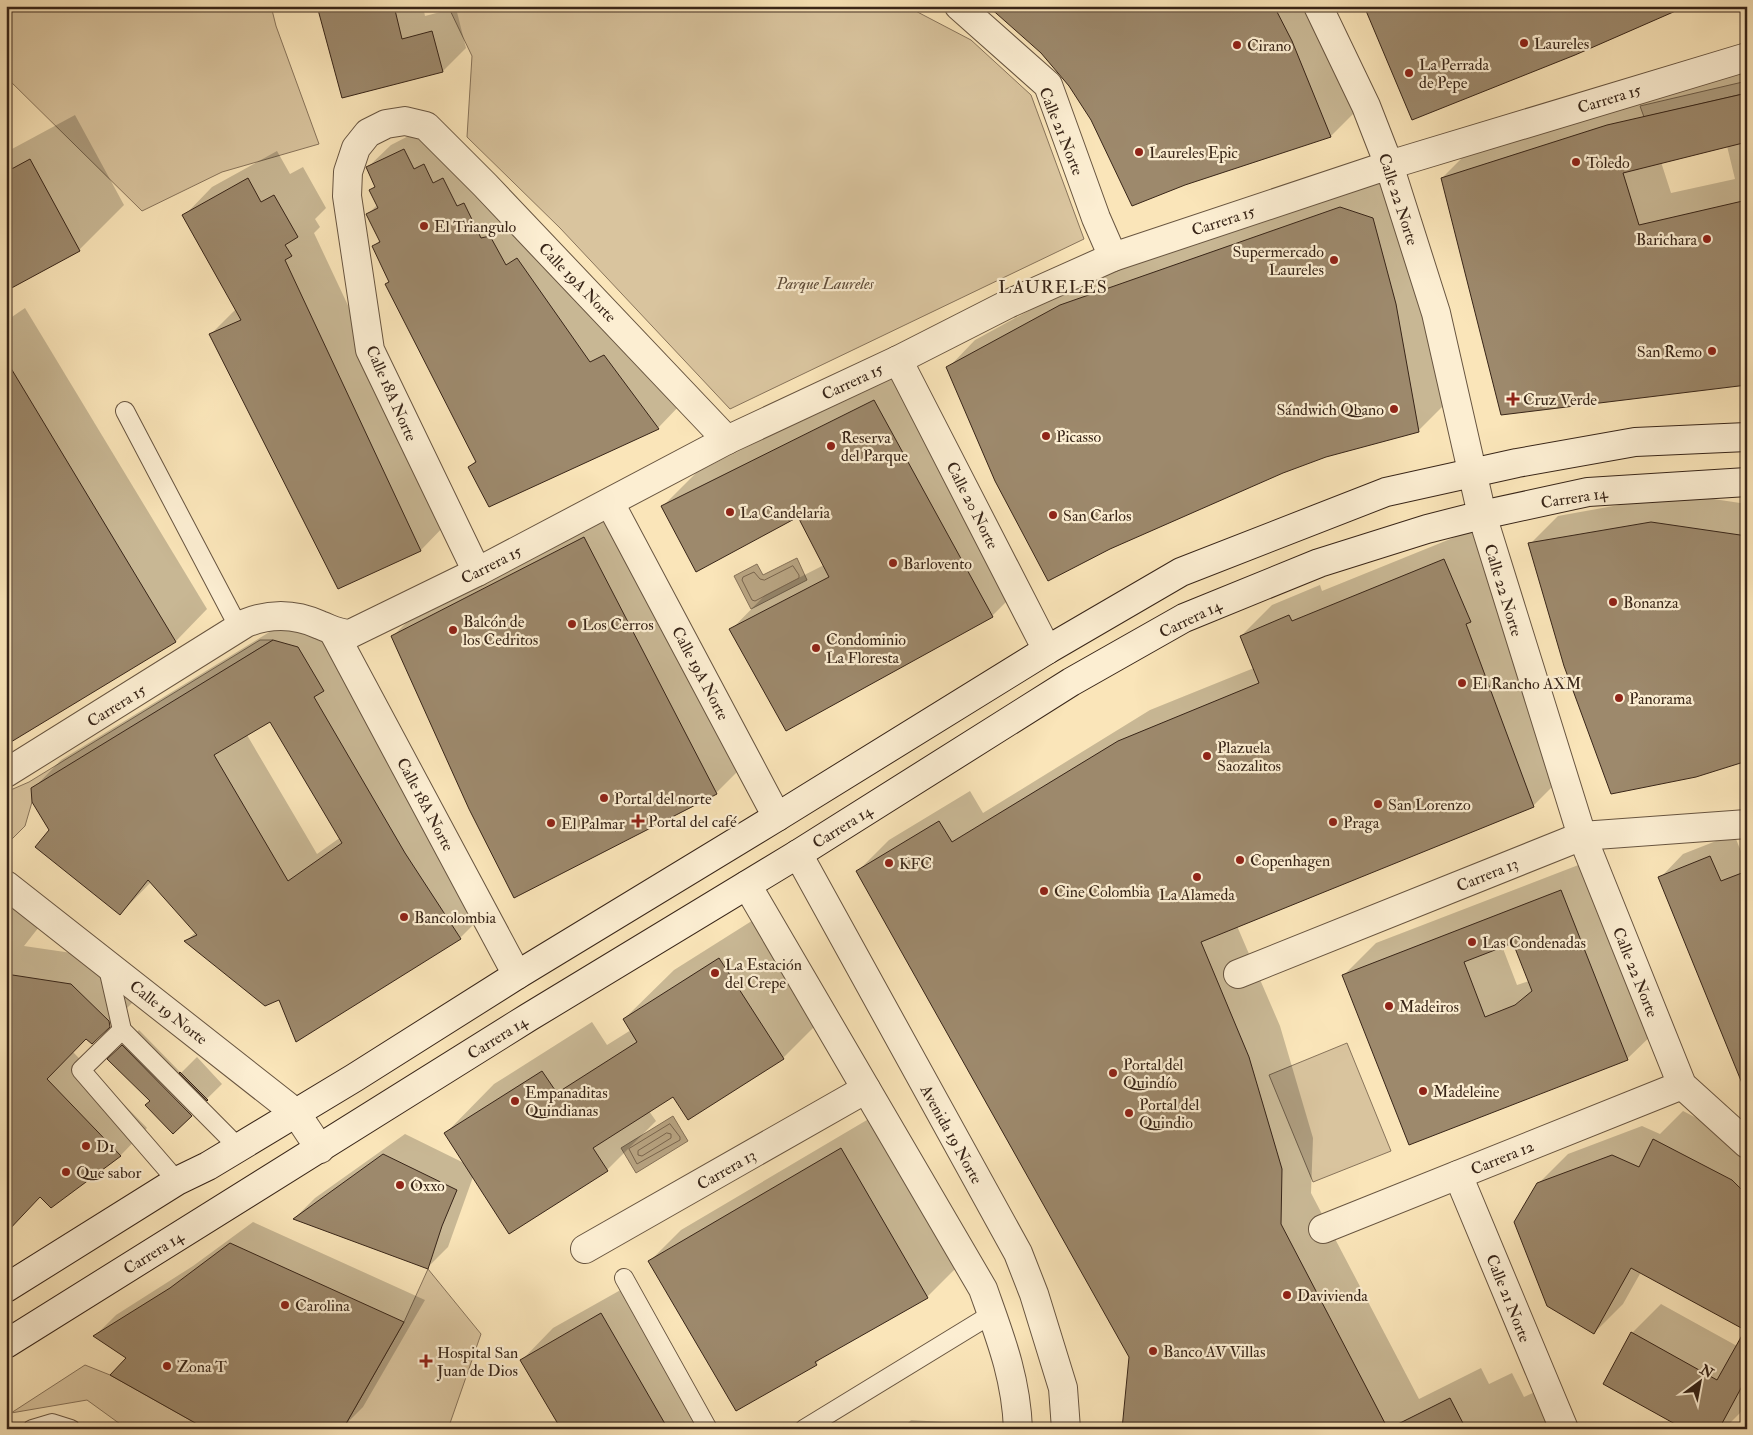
<svg xmlns="http://www.w3.org/2000/svg" width="1753" height="1435" font-family="'IM FELL Double Pica',serif">
<style>
.green{fill:#d9c49e;stroke:#88745b}
.water{fill:#b8a482;stroke:#857158}
.shadow{fill:#0003;fill-rule:evenodd}
.lines{fill:none;stroke-linecap:round;stroke-linejoin:round}
.shore{stroke:#78644d;stroke-width:1}
.building{fill:#9d896c;stroke:#382518;fill-rule:evenodd}
.service-casing{stroke:#685540;stroke-width:20}
.minor-casing{stroke:#685540;stroke-width:30}
.tertiary-casing{stroke:#685540;stroke-width:30}
.secondary-casing{stroke:#382518;stroke-width:30}
.service{stroke:#fceed2;stroke-width:18}
.minor{stroke:#fceed2;stroke-width:28}
.tertiary{stroke:#fceed2;stroke-width:28}
.secondary{stroke:#fceed2;stroke-width:28}
.poi-dot{fill:#8f2418;stroke:#fceed2;stroke-width:2}
.labels{text-anchor:middle;stroke-width:4.5;stroke-linejoin:round;paint-order:stroke}
.poi-label{font-size:16px;fill:#382518;stroke:#fceed2;text-anchor:start}
.street-label{font-size:16px;fill:#382518;stroke:#fceed2}
.park-label{font-size:16px;font-style:italic;fill:#604d3a;stroke:#fceed2}
.neighbourhood-label{font-size:18px;letter-spacing:1px;fill:#382518;stroke:#fceed2}
</style>
<rect width="100%" height="100%" fill="#fae5b9"/>
<filter id="stains"><feTurbulence type="fractalNoise" baseFrequency=".004" numOctaves="4"/><feColorMatrix values="0 0 0 0 .2 0 0 0 0 .09 0 0 0 0 .02 0 0 0 .5 -.17"/></filter>
<radialGradient id="worn" r=".72"><stop offset=".6" stop-color="#630" stop-opacity="0"/><stop offset="1" stop-color="#630" stop-opacity=".3"/></radialGradient>
<!-- green -->
<g class="green">
<path d="M6,6h265l5,20 43,118 -97,28 -80,39 -136,-134z"/>
<path d="M448,6h458l65,34 60,55 53,144 -354,170 -170,-181 -93,-91 5,-81z"/>
<path d="M1747,81v12l-103,24 -4,-11z"/>
<path d="M260,640h13l-132,83 -109,79 -7,24 -19,19v-53l23,-10z"/>
<path d="M1347,1043l44,108 -78,31 -44,-107z"/>
<path d="M428,1269l53,65 -33,95h-105l61,-107z"/>
<path d="M85,1365l25,10 96,54h-79l-40,-29 -76,13z"/>
</g>
<!-- water -->
<g class="water">
<path d="M797,558l10,22 -56,29 -17,-33 23,-12 6,11z"/>
<path d="M673,1116l15,25 -52,32 -15,-25z"/>
</g>
<!-- shadow -->
<g class="shadow">
<path d="M319,6h104l2,10 31,-8 10,40 -23,23z"/>
<path d="M991,6h317l46,107 -23,23 -146,47 -93,-63 -22,-35 -28,-33z"/>
<path d="M1747,69v315l-305,-206 32,-32zM1727,146l8,33 -64,14 -10,-31z"/>
<path d="M75,115l49,90 -45,45 -73,40v-152l6,11z"/>
<path d="M428,126l253,278 -23,24 -168,78 -21,-38 7,-8 -90,-176 4,-4 -16,-34 6,-6 -12,-26 10,-10 -7,-14 5,-5 -9,-17 24,-23z"/>
<path d="M277,151l13,23 13,-7 23,41 -11,11 5,8 -6,6 135,288 -28,29 -82,38 -128,-254 25,-25 -52,-93 28,-29z"/>
<path d="M1368,180l32,11 46,212 -28,28 -470,-63 27,-28 114,-62z"/>
<path d="M25,308l182,301 -31,32 -170,103v-423z"/>
<path d="M909,366l118,215 -35,35 -206,113 -55,-99 34,-35 59,-30 -26,-49 -136,-9 35,-35z"/>
<path d="M1680,494l67,10v264l-3,-7 -214,-217 28,-28z"/>
<path d="M613,509l131,256 -28,28 -323,-157 28,-28z"/>
<path d="M1475,529l89,246 -31,31 -296,120 43,100 33,112 -2,55 108,206 62,-31 8,16 23,-11 12,24 15,-7 20,39h-436l7,-73 -272,-485 31,-31 81,-49 13,22 167,-103 104,-42 -13,-32 31,-31 48,-20 2,6z"/>
<path d="M302,612l24,7 162,291 -28,28 -180,61 -94,-58 10,-9 -45,-50 -31,32 -70,-83 -17,-42 28,-29zM271,721l70,116 -24,17 -70,-119z"/>
<path d="M1734,834l10,25 3,-2v186l-18,6 -69,-171 23,-24z"/>
<path d="M1594,859l66,168 -33,32 -283,-84 32,-32zM1513,941l16,40 -12,4 -15,-39z"/>
<path d="M6,897l40,21 -22,28 75,11 38,41 -45,45 -5,-5 -14,14 74,76 -26,27 -70,51 -45,-169z"/>
<path d="M769,910l63,99 -49,49 -110,37 -24,16 7,10 -49,49 -134,7 -25,70 -21,21 -132,-50 20,-20 90,-64 59,29 -19,-29 49,-50 98,-62 15,23 24,-15 -7,-11 50,-49z"/>
<path d="M139,1030l42,43 16,-16 25,27 -49,48 -21,-31 -43,-42z"/>
<path d="M1683,1111l64,33v256l-7,13 -16,16h-37l-55,-96 29,-29 76,42 9,-16 -105,-58 -18,32 -29,29 -56,-149 30,-30 74,-28 18,8z"/>
<path d="M872,1117l87,148 -32,32 -104,59 -7,8 -166,-103 31,-31z"/>
<path d="M253,1222l172,78 -62,107 -22,22 -213,-72 -33,-21 21,-21 77,-49z"/>
<path d="M633,1283l85,146h-156l-40,-69 31,-32z"/>
<path d="M911,1420l94,6v3h-103z"/>
</g>
<g class="lines">
<!-- shore -->
<g class="shore">
<path d="M793,566l6,9v3l-44,23 -3,-1 -10,-20 1,-3 11,-5 6,7 4,1z"/>
<path d="M670,1124l10,13v3l-43,24 -8,-15z"/>
<path d="M667,1133l4,1v4l-29,18 -4,-1v-4z"/>
</g>
</g>
<!-- building -->
<g class="building">
<path d="M317,6h77l8,33 30,-8 11,41 -101,26z"/>
<path d="M988,6h286l18,35 39,96 -146,48 -53,21 -41,-86 -22,-34 -28,-33z"/>
<path d="M1364,6h323l-112,49 -163,65z"/>
<path d="M1747,93v49l-124,31 16,52 108,-25v185l-246,30 -60,-237 166,-53z"/>
<path d="M404,149l10,20 10,-5 9,19 10,-5 14,28 7,-3 17,35 9,-2 16,29 11,-7 73,104 14,-7 55,74 -170,78 -21,-40 8,-5 -91,-178 4,-2 -17,-36 8,-4 -14,-28 12,-6 -9,-18 6,-3 -9,-20z"/>
<path d="M30,159l50,92 -74,40v-119z"/>
<path d="M248,178l13,24 13,-7 24,42 -13,8 7,11 -7,4 136,291 -83,38 -129,-255 32,-14 -59,-105z"/>
<path d="M1340,207l33,11 23,86 23,128 -93,25 -43,16 -173,76 -62,32 -53,-100 -49,-114 114,-62z"/>
<path d="M6,360l170,282 -170,103z"/>
<path d="M874,400l119,217 -207,114 -57,-102 100,-52 -31,-60 -102,55 -35,-66z"/>
<path d="M1651,522l96,14v225l-51,16 -85,17 -47,-128 -36,-123z"/>
<path d="M584,537l133,257 -203,104 -45,-89 -78,-173z"/>
<path d="M1444,559l27,63 -5,2 68,183 -333,135 48,115 33,112 -1,55 107,205h-266l7,-72 -273,-486 83,-50 13,21 166,-101 141,-58 -19,-47 49,-21 3,6z"/>
<path d="M273,640l25,7 26,44 -10,6 91,156 56,86 -165,103 -17,-42 -14,6 -81,-65 13,-6 -49,-55 -28,35 -85,-68 14,-17 -17,-28 -1,-14zM270,722l72,121 -54,38 -74,-126z"/>
<path d="M1710,856l11,25 26,-10 -1,222 -88,-216z"/>
<path d="M1561,890l67,170 -219,85 -67,-170zM1513,943l19,48 -17,14 -30,12 -21,-55z"/>
<path d="M719,958l65,101 -96,61 -15,-23 -80,51 15,23 -99,63 -65,-101 98,-62 15,22 80,-51 -14,-23z"/>
<path d="M6,974l65,10 38,37 1,6 -18,17 -6,-5 -39,40 74,77 -70,52 -11,-11 -34,36z"/>
<path d="M122,1045l70,71 -19,18 -28,-29 5,-4 -43,-42z"/>
<path d="M180,1072l28,28 -1,1 -28,-28z"/>
<path d="M1653,1139l79,41 15,15v182l-28,52h-35l-81,-45 28,-52 86,48 28,-50 -114,-62 -37,66 -47,-28 -33,-84 23,-39 75,-28 27,12z"/>
<path d="M841,1148l87,150 -113,64 2,3 -81,46 -88,-150z"/>
<path d="M383,1154l74,36 -15,36 -14,43 -135,-50z"/>
<path d="M230,1243l174,79 -61,107h-137l-96,-54 16,-17 -33,-22 77,-48z"/>
<path d="M601,1313l67,116h-107l-41,-69z"/>
<path d="M1450,1398l16,31h-78z"/>
</g>
<g class="lines">
<defs>
<g id="service">
<path d="M125,411l114,217"/>
<path d="M107,964l15,66 116,117"/>
<path d="M122,1030l-41,40 96,111"/>
<path d="M624,1278l84,151"/>
<path d="M32,1429l20,-6 19,6"/>
<path d="M804,1429l188,-115"/>
</g>
<g id="minor">
<path d="M959,6l89,79 48,133 17,39"/>
<path d="M1318,6l48,100 23,59 358,-108"/>
<path d="M898,360l149,290"/>
<path d="M610,503l167,314"/>
<path d="M477,572l-107,-222 -23,-154 1,-24 8,-24 12,-15 18,-9 19,-3 21,5 59,59 242,255"/>
<path d="M334,633l183,342"/>
<path d="M1238,974l344,-138 165,-12"/>
<path d="M1458,1175l106,254"/>
<path d="M1323,1229l359,-144"/>
<path d="M585,1249l281,-160"/>
</g>
<g id="tertiary">
<path d="M6,773l240,-150c25,-10 50,-9 74,2 13,5 16,8 30,9l127,-62 250,-132 171,-80 110,-56 105,-47 276,-92 47,148 46,202 100,321 100,249 65,59"/>
<path d="M798,854l220,399 16,41 29,94 3,41"/>
<path d="M6,885l290,228 24,36"/>
<path d="M747,885l236,404c17,48 33,88 35,140"/>
</g>
<g id="secondary">
<path d="M6,1288l171,-107 31,-15 146,-88 163,-103 260,-158 270,-167 134,-78 205,-80 131,-29 118,-21 112,-5"/>
<path d="M6,1344l523,-327 269,-163 273,-172 113,-64 135,-55 108,-34 55,-14 106,-23 159,-10"/>
</g>
</defs>
<!-- service casing -->
<use href="#service" class="service-casing"/>
<!-- minor casing -->
<use href="#minor" class="minor-casing"/>
<!-- tertiary casing -->
<use href="#tertiary" class="tertiary-casing"/>
<!-- secondary casing -->
<use href="#secondary" class="secondary-casing"/>
<!-- service -->
<use href="#service" class="service"/>
<!-- minor -->
<use href="#minor" class="minor"/>
<!-- tertiary -->
<use href="#tertiary" class="tertiary"/>
<!-- secondary -->
<use href="#secondary" class="secondary"/>
</g>
<!-- markers -->
<g class="poi-dot">
<circle cx="1524" cy="43" r="5"/>
<circle cx="1237" cy="45" r="5"/>
<circle cx="1409" cy="73" r="5"/>
<circle cx="1139" cy="152" r="5"/>
<circle cx="1576" cy="162" r="5"/>
<circle cx="424" cy="226" r="5"/>
<circle cx="1707" cy="239" r="5"/>
<circle cx="1334" cy="260" r="5"/>
<circle cx="1712" cy="351" r="5"/>
<path d="M1510.5 391.5h5v5h5v5h-5v5h-5v-5h-5v-5h5z"/>
<circle cx="1394" cy="409" r="5"/>
<circle cx="1046" cy="436" r="5"/>
<circle cx="831" cy="446" r="5"/>
<circle cx="730" cy="512" r="5"/>
<circle cx="1053" cy="515" r="5"/>
<circle cx="893" cy="563" r="5"/>
<circle cx="1613" cy="602" r="5"/>
<circle cx="572" cy="624" r="5"/>
<circle cx="453" cy="630" r="5"/>
<circle cx="816" cy="648" r="5"/>
<circle cx="1462" cy="683" r="5"/>
<circle cx="1619" cy="698" r="5"/>
<circle cx="1207" cy="756" r="5"/>
<circle cx="604" cy="798" r="5"/>
<circle cx="1378" cy="804" r="5"/>
<path d="M635.5 813.5h5v5h5v5h-5v5h-5v-5h-5v-5h5z"/>
<circle cx="1333" cy="822" r="5"/>
<circle cx="551" cy="823" r="5"/>
<circle cx="1240" cy="860" r="5"/>
<circle cx="889" cy="863" r="5"/>
<circle cx="1197" cy="877" r="5"/>
<circle cx="1044" cy="891" r="5"/>
<circle cx="404" cy="917" r="5"/>
<circle cx="1472" cy="942" r="5"/>
<circle cx="715" cy="973" r="5"/>
<circle cx="1389" cy="1006" r="5"/>
<circle cx="1113" cy="1073" r="5"/>
<circle cx="1423" cy="1091" r="5"/>
<circle cx="515" cy="1101" r="5"/>
<circle cx="1129" cy="1113" r="5"/>
<circle cx="86" cy="1146" r="5"/>
<circle cx="66" cy="1172" r="5"/>
<circle cx="400" cy="1185" r="5"/>
<circle cx="1287" cy="1295" r="5"/>
<circle cx="285" cy="1305" r="5"/>
<circle cx="1153" cy="1351" r="5"/>
<path d="M423.5 1353.5h5v5h5v5h-5v5h-5v-5h-5v-5h5z"/>
<circle cx="167" cy="1366" r="5"/>
</g>
<g class="labels">
<!-- poi labels -->
<g class="poi-label">
<text x="1534" y="49">Laureles</text>
<text x="1247" y="51">Cirano</text>
<text x="1419" y="70">La Perrada<tspan x="1419" dy="18">de Pepe</tspan></text>
<text x="1149" y="158">Laureles Epic</text>
<text x="1586" y="168">Toledo</text>
<text x="434" y="232">El Triangulo</text>
<text x="1697" y="245" text-anchor="end">Barichara</text>
<text x="1324" y="257" text-anchor="end">Supermercado<tspan x="1324" dy="18">Laureles</tspan></text>
<text x="1702" y="357" text-anchor="end">San Remo</text>
<text x="1523" y="405">Cruz Verde</text>
<text x="1384" y="415" text-anchor="end">Sándwich Qbano</text>
<text x="1056" y="442">Picasso</text>
<text x="841" y="443">Reserva<tspan x="841" dy="18">del Parque</tspan></text>
<text x="740" y="518">La Candelaria</text>
<text x="1063" y="521">San Carlos</text>
<text x="903" y="569">Barlovento</text>
<text x="1623" y="608">Bonanza</text>
<text x="463" y="627">Balcón de<tspan x="463" dy="18">los Cedritos</tspan></text>
<text x="582" y="630">Los Cerros</text>
<text x="826" y="645">Condominio<tspan x="826" dy="18">La Floresta</tspan></text>
<text x="1472" y="689">El Rancho AXM</text>
<text x="1629" y="704">Panorama</text>
<text x="1217" y="753">Plazuela<tspan x="1217" dy="18">Saozalitos</tspan></text>
<text x="614" y="804">Portal del norte</text>
<text x="1388" y="810">San Lorenzo</text>
<text x="648" y="827">Portal del café</text>
<text x="1343" y="828">Praga</text>
<text x="561" y="829">El Palmar</text>
<text x="1250" y="866">Copenhagen</text>
<text x="899" y="869">KFC</text>
<text x="1054" y="897">Cine Colombia</text>
<text x="1197" y="900" text-anchor="middle">La Alameda</text>
<text x="414" y="923">Bancolombia</text>
<text x="1482" y="948">Las Condenadas</text>
<text x="725" y="970">La Estación<tspan x="725" dy="18">del Crepe</tspan></text>
<text x="1399" y="1012">Madeiros</text>
<text x="1123" y="1070">Portal del<tspan x="1123" dy="18">Quindío</tspan></text>
<text x="1433" y="1097">Madeleine</text>
<text x="525" y="1098">Empanaditas<tspan x="525" dy="18">Quindianas</tspan></text>
<text x="1139" y="1110">Portal del<tspan x="1139" dy="18">Quindio</tspan></text>
<text x="96" y="1152">D1</text>
<text x="76" y="1178">Que sabor</text>
<text x="410" y="1191">Oxxo</text>
<text x="1297" y="1301">Davivienda</text>
<text x="295" y="1311">Carolina</text>
<text x="1163" y="1357">Banco AV Villas</text>
<text x="437" y="1358">Hospital San<tspan x="437" dy="18">Juan de Dios</tspan></text>
<text x="177" y="1372">Zona T</text>
</g>
<!-- street labels -->
<g class="street-label">
<text transform="translate(1609 98) rotate(-17)" y="6">Carrera 15</text>
<text transform="translate(1062 131) rotate(68)" y="6">Calle 21 Norte</text>
<text transform="translate(1399 199) rotate(72)" y="6">Calle 22 Norte</text>
<text transform="translate(1223 220) rotate(-18)" y="6">Carrera 15</text>
<text transform="translate(578 282) rotate(46)" y="6">Calle 19A Norte</text>
<text transform="translate(852 381) rotate(-25)" y="6">Carrera 15</text>
<text transform="translate(392 393) rotate(66)" y="6">Calle 18A Norte</text>
<text transform="translate(1574 497) rotate(-9)" y="6">Carrera 14</text>
<text transform="translate(973 505) rotate(63)" y="6">Calle 20 Norte</text>
<text transform="translate(491 564) rotate(-27)" y="6">Carrera 15</text>
<text transform="translate(1504 590) rotate(73)" y="6">Calle 22 Norte</text>
<text transform="translate(1190 618) rotate(-26)" y="6">Carrera 14</text>
<text transform="translate(701 673) rotate(62)" y="6">Calle 19A Norte</text>
<text transform="translate(116 705) rotate(-32)" y="6">Carrera 15</text>
<text transform="translate(426 804) rotate(62)" y="6">Calle 18A Norte</text>
<text transform="translate(842 826) rotate(-32)" y="6">Carrera 14</text>
<text transform="translate(1487 874) rotate(-22)" y="6">Carrera 13</text>
<text transform="translate(1636 972) rotate(68)" y="6">Calle 22 Norte</text>
<text transform="translate(169 1012) rotate(38)" y="6">Calle 19 Norte</text>
<text transform="translate(497 1037) rotate(-32)" y="6">Carrera 14</text>
<text transform="translate(952 1134) rotate(61)" y="6">Avenida 19 Norte</text>
<text transform="translate(1502 1157) rotate(-22)" y="6">Carrera 12</text>
<text transform="translate(726 1169) rotate(-30)" y="6">Carrera 13</text>
<text transform="translate(153 1252) rotate(-32)" y="6">Carrera 14</text>
<text transform="translate(1509 1298) rotate(68)" y="6">Calle 21 Norte</text>
</g>
<!-- park labels -->
<g class="park-label">
<text x="825" y="289">Parque Laureles</text>
</g>
<!-- neighbourhood labels -->
<g class="neighbourhood-label">
<text x="1053" y="293">LAURELES</text>
</g>
</g>
<!-- margin -->
<rect width="1753" height="1435" fill="none" stroke="#fae5b9" stroke-width="25"/>
<rect x="8" y="8" width="1738" height="1420" fill="none" stroke="#382518" stroke-width="2.5"/>
<rect x="12" y="12" width="1728" height="1410" fill="none" stroke="#382518"/>
<!-- north arrow -->
<g transform="translate(1700 1382) rotate(32)" stroke="#fceed2" stroke-width="4" paint-order="stroke">
<path d="M0-4L9 19L0 12L-9 19Z" fill="#382518"/>
<text y="-8" font-size="14" font-weight="bold" text-anchor="middle" fill="#382518">N</text>
</g>
<rect width="100%" height="100%" filter="url(#stains)"/>
<rect width="100%" height="100%" fill="url(#worn)"/>
</svg>
